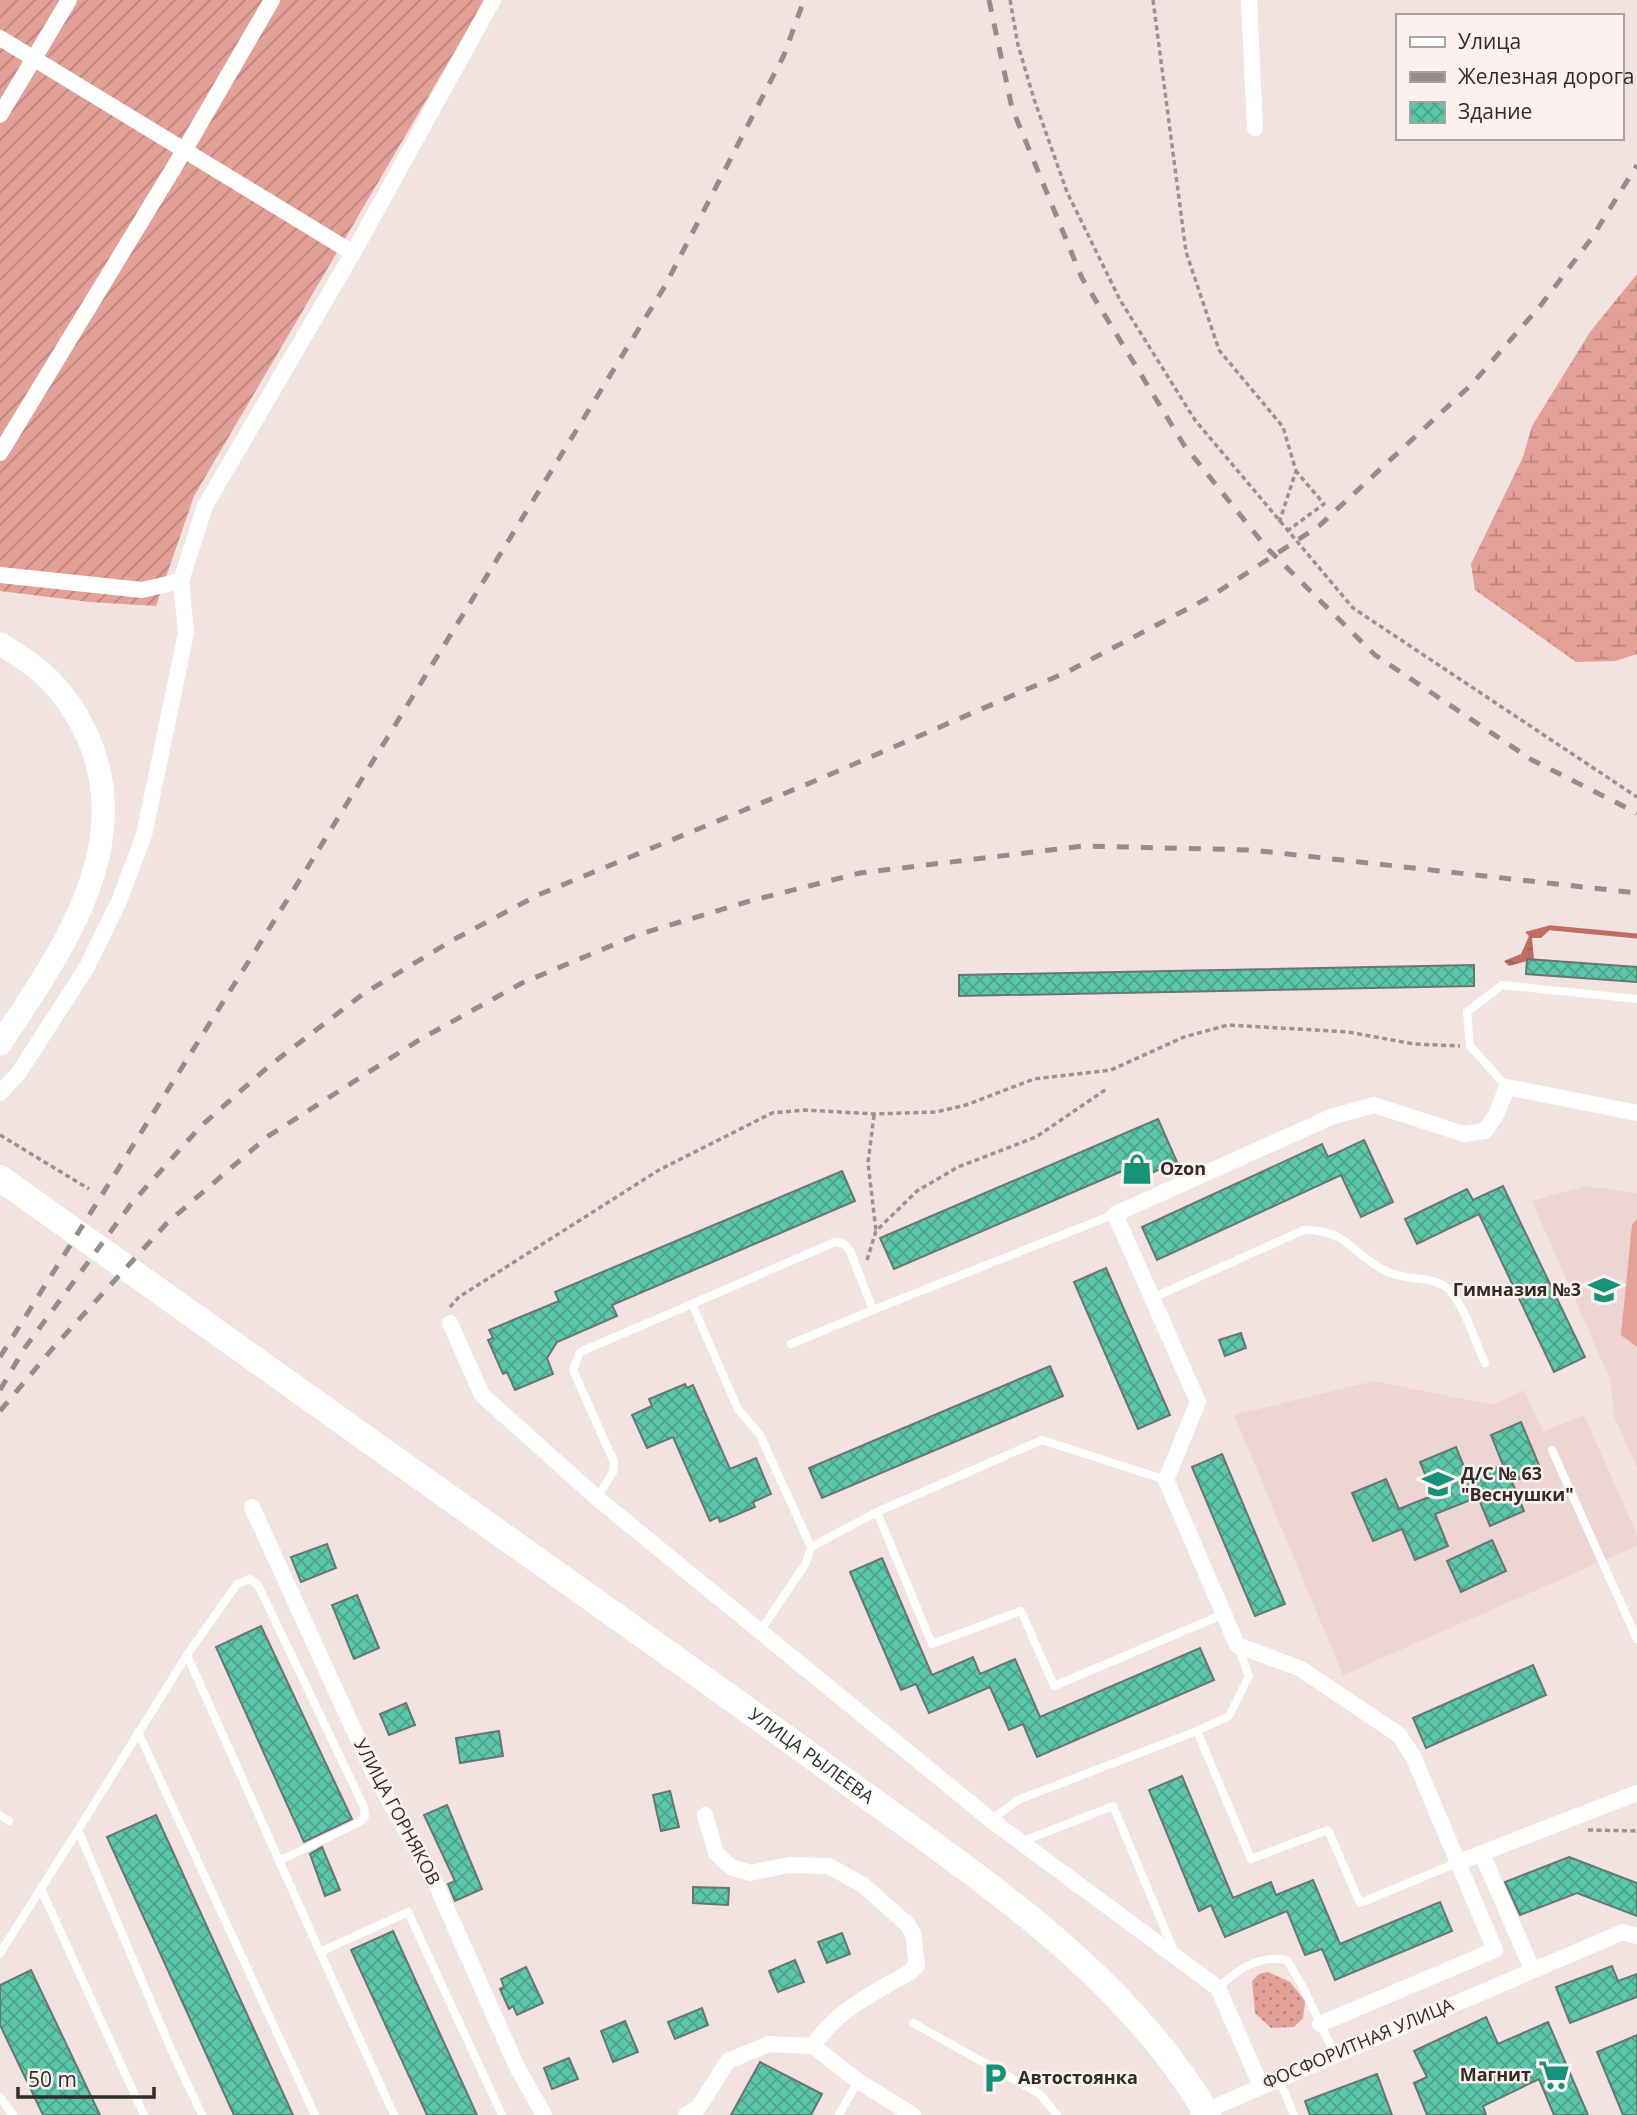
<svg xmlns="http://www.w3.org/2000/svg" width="1637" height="2115" font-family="'Open Sans',sans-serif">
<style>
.built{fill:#edd5d1}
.grass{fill:url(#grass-dots)}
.wetland{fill:url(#wetland-marsh)}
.garden{fill:url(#garden-furrows)}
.pitch{fill:#e3a097}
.water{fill:url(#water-ripples)}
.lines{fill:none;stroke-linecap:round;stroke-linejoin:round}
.stream{stroke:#c16d63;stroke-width:5}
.building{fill:url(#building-cross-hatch);stroke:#687571;stroke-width:2}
.path{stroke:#9d9290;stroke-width:3.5;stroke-dasharray:5 3.5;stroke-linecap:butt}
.lane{stroke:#fff;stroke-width:8}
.street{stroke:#fff;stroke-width:16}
.secondary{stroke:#fff;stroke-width:23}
.primary{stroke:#fff;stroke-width:26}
.rail{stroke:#968c8a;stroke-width:5;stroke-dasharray:12 12;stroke-linecap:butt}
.labels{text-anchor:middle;stroke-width:5;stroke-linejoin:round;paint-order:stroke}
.poi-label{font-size:18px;font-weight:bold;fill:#312b2a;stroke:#fdf1ef;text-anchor:start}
.street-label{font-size:18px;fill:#312b2a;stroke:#fdf1ef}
</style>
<defs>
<pattern id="grass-dots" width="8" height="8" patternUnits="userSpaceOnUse" patternTransform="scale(1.75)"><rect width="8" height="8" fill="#e3a097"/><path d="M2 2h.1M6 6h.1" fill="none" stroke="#b9837b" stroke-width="1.8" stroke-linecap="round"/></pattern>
<pattern id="wetland-marsh" width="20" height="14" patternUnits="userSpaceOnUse" patternTransform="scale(1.75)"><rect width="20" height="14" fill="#e3a097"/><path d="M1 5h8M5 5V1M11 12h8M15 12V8" fill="none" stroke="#b9837b"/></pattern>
<pattern id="garden-furrows" width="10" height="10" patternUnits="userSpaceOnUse" patternTransform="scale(1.75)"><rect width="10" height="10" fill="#e3a097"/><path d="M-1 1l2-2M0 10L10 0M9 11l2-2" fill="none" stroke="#b9837b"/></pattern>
<pattern id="water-ripples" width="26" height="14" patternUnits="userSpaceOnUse" patternTransform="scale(1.75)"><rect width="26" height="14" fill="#c16d63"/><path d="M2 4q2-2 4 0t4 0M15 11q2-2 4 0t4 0" fill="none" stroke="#9d5a52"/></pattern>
<pattern id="building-cross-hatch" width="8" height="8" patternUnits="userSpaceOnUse" patternTransform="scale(1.75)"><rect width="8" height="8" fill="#5bc7ab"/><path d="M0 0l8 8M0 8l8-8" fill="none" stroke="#4ca28b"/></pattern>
</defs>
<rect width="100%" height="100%" fill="#f2e3e0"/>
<!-- built -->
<g class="built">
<path d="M1585,1186l52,7v274l-23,-51 -4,-37 -78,-178z"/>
<path d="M1374,1381l119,24 31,-15 19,42 41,-17 53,120v11l-294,129 -109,-260z"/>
</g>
<!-- grass -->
<path class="grass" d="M1268,1972l22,10 15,19 -2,17 -9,9 -23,1 -16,-15 -3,-32 7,-7z"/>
<!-- wetland -->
<path class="wetland" d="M1637,274v380l-22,7 -39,1 -101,-72 -4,-26 52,-107 9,-31 58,-94z"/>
<!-- garden -->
<path class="garden" d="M0,0h485l-291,496 -38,110 -66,-4 -90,-11z"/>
<!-- pitch -->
<path class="pitch" d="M1637,1219v128l-16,-12 11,-110z"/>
<!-- water -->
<path class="water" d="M1551,925l1,3 -11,10h-9l2,21 -25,7 -5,-5 17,-7 8,-18 -4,-4z"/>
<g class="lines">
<!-- stream -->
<path class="stream" d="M1552,928l85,8"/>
</g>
<!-- building -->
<g class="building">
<path d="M1527,959l110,8v15l-111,-8z"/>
<path d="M1474,965v21l-515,10v-21z"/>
<path d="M1158,1119l19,43 -44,19 -6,-12 -233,100 -14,-31z"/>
<path d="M1364,1140l29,62 -32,15 -20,-42 -184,85 -15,-33 180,-83 6,13z"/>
<path d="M842,1171l13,30 -243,104 5,11 -60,26 -10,16 6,16 -38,16 -8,-18 -4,2 -15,-34 5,-2 -4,-8 70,-29 -4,-9z"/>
<path d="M1503,1186l82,171 -31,15 -75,-158 -62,30 -12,-25 62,-30 6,11z"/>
<path d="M1106,1268l64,147 -32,14 -64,-147z"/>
<path d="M1241,1333l5,15 -21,8 -6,-16z"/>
<path d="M1050,1366l13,30 -241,102 -13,-30z"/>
<path d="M685,1384l2,4 6,-3 37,84 26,-11 15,36 -18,8 2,5 -35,15 -2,-5 -8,4 -37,-84 -26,11 -15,-33 20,-9 -3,-7z"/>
<path d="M1521,1422l20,48 -29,12 12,29 -34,15 -12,-29 -43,17 13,32 -33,14 -13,-31 -29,12 -21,-48 34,-14 13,30 35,-14 -14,-33 36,-15 13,32 34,-14 -12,-30z"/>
<path d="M1222,1454l63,150 -30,12 -63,-149z"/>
<path d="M1492,1540l14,31 -45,21 -14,-31z"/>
<path d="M327,1544l9,24 -35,14 -10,-25z"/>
<path d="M882,1558l50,117 41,-18 7,17 35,-15 25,58 160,-69 14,32 -177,77 -14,-33 -14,6 -19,-43 -61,26 -13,-29 -15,6 -51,-118z"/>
<path d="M357,1595l22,53 -25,11 -22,-54z"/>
<path d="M261,1626l91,193 -48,23 -88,-195z"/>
<path d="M1533,1665l13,30 -120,53 -13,-30z"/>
<path d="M406,1703l9,22 -26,10 -9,-21z"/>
<path d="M499,1731l4,25 -43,7 -4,-25z"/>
<path d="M1182,1776l51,122 38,-16 5,13 37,-15 27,64 100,-42 12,29 -117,49 -13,-31 -17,6 -18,-44 -62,26 -14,-32 -12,6 -50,-121z"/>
<path d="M670,1791l9,36 -18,4 -8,-36z"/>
<path d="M447,1805l35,84 -27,12 -7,-17 7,-3 -31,-66z"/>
<path d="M156,1815l137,300h-59l-127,-278z"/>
<path d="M322,1847l18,43 -15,6 -15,-42z"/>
<path d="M1569,1857l68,26v33l-60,-23 -57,22 -15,-33z"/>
<path d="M693,1887l36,1 -1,17 -35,-2z"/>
<path d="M393,1931l84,184h-50l-76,-165z"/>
<path d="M842,1933l8,21 -23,9 -9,-21z"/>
<path d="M795,1960l9,22 -26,10 -9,-21z"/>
<path d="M1612,1966l6,15 19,-7v23l-67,26 -14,-36z"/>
<path d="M526,1967l17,36 -26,12 -4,-9 -4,3 -9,-20 4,-2 -3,-8z"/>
<path d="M31,1970l69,145h-57l-43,-90v-40z"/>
<path d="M702,2008l6,17 -33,14 -7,-17z"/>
<path d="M1486,2017l12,27 50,-22 40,93h-34l-15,-36 -56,27 3,9h-59l-13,-32 13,-6 -13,-26z"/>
<path d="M625,2021l13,31 -25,10 -12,-31z"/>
<path d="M1637,2035v80h-14l-26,-63z"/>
<path d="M569,2058l9,21 -26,10 -8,-21z"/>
<path d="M760,2062l62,32 -11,21h-80z"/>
<path d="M1377,2074l15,41h-82l-5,-14z"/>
</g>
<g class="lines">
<!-- path -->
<g class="path">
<path d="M1010,0l8,45 16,54 33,93 53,108 75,120 158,188 284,189"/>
<path d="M1153,0l33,252 33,98 64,77 13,44 -17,52"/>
<path d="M1287,531l37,-27 -28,-33"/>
<path d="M874,1115l-6,48 8,68"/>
<path d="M0,1135l89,54"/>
<path d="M867,1260l9,-29 41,-40 41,-24 78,-30 72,-49"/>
<path d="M450,1307l9,-10 200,-127 113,-57 33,-3 69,4 62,-2 30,-7 68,-26 77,-9 73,-33 44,-12 120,7 66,12 46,2"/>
<path d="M1588,1830l49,1"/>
</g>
<!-- lane -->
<g class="lane">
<path d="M1507,1087l-37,-41 -3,-34 35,-27 135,14"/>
<path d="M1150,1299l154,-69c46,0 47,25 84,42 21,10 49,1 65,22 14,19 22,47 32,69"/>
<path d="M692,1304l143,-62 9,2 6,7 23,59 242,-96"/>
<path d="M791,1344l82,-34"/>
<path d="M1552,1450l85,189"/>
<path d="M597,1498l16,-26 1,-10 -41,-92 7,-18 112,-48 46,105 22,26 51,112 -5,16 -45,67"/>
<path d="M877,1512l55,132 89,-33 33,75 170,-72"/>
<path d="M811,1547l66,-35 165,-72 124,40"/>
<path d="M187,1655l133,297"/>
<path d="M1197,1731l32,-15 20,-40 -11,-29"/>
<path d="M138,1732l177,383"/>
<path d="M0,1815l9,6"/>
<path d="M991,1820l27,-20 179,-69 54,128 77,-29 32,73 99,-41"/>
<path d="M1021,1842l92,-36 61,145"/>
<path d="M41,1889l103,226"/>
<path d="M0,1953l78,-123"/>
<path d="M1218,1988c20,-19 40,-33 69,-28l16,27 32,68"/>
<path d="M913,2023l127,71 17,21"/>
<path d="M1279,2079l15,36"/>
<path d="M0,2097l13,18"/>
<path d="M202,2115l-31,-66 -93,-219 109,-175 50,-71 13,-5 8,6 106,222 1,9 -5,6 -81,39"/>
<path d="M394,2115l-74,-163 88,-40 94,203"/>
<path d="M839,2115l19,-34"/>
</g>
<!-- street -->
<g class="street">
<path d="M1249,0l6,128"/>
<path d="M0,38l353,215"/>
<path d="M0,115l69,-115"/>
<path d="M0,453l184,-302 88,-151"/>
<path d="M0,575l142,15 39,-9"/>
<path d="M0,1093l18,-19 69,-107 32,-66 25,-66 42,-202 -5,-52 24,-75 148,-253 140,-253"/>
<path d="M450,1323l32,72 115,103 394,322 227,168 43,98"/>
<path d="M252,1507l121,265 62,110 82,185 27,48"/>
<path d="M705,1815l11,38 15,14 19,6 39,-8 40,1 34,19 45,40 5,9 4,31 -7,7c-36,21 -74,38 -97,74"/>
<path d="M1482,1854l50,115"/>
<path d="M1459,1862l178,-69"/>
<path d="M1320,2024l175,-74 -82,-194 -14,-21 -98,-66 -64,-24 -71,-165 32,-78 -83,-188 216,-97 43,-12 90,29 21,-3 11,-16 11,-28 130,26"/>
<path d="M1198,2114l425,-182 14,4"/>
<path d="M686,2115l12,-7 30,-47 41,-17 44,2 45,35 55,34"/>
</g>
<!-- secondary -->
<path class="secondary" d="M0,644c40,23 66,46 86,89 53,112 -26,221 -86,311"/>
<!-- primary -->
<path class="primary" id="s1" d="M0,1178c240,169 479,339 717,510 62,45 125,90 187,135 115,83 231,168 304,292"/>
<!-- rail -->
<g class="rail">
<path d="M989,0l23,108 70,170 102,167 82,102 109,108 157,105 105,53"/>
<path d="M0,1357l306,-487 359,-584 119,-231 20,-55"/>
<path d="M0,1390l24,-41 107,-145 70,-78 68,-60 94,-72 90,-54 85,-45 284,-117 245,-106 143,-75 109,-71 153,-142 69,-79 50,-66 46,-74"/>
<path d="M0,1411l53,-63 114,-125 100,-86 152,-97 103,-57 115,-48 113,-34 110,-28 223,-27 169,4 385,43"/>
</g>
</g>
<!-- icons -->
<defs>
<symbol id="shop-bare" viewBox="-9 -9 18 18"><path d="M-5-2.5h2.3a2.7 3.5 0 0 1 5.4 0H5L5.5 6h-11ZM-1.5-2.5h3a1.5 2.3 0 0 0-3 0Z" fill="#179278" stroke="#fdf1ef" stroke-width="2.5" paint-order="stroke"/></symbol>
<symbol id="school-bare" viewBox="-9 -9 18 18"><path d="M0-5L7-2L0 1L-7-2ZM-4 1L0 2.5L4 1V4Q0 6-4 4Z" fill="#179278" stroke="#fdf1ef" stroke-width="2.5" paint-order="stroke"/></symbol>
<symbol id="supermarket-bare" viewBox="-9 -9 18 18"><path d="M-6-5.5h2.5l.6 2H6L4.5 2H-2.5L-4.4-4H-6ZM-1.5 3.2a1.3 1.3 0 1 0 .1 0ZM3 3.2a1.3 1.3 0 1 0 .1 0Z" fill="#179278" stroke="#fdf1ef" stroke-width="2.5" paint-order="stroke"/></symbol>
<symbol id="parking-bare" viewBox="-9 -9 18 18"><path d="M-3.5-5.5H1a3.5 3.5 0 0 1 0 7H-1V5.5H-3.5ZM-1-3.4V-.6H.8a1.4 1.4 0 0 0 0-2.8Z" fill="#179278" stroke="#fdf1ef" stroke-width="2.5" paint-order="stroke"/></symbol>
</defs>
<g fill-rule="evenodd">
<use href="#shop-bare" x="1115" y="1147" width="44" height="44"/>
<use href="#school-bare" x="1582" y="1268" width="44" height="44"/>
<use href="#school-bare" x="1416" y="1462" width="44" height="44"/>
<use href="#supermarket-bare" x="1532" y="2053" width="44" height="44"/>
<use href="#parking-bare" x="973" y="2056" width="44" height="44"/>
</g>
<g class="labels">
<!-- poi labels -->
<g class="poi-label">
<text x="1160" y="1175">Ozon</text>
<text x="1581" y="1296" text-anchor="end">Гимназия №3</text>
<text x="1461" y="1480">Д/С № 63<tspan x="1461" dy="21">"Веснушки"</tspan></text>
<text x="1531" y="2081" text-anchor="end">Магнит</text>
<text x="1018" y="2084">Автостоянка</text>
</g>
<!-- street labels -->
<g class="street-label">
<text dy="6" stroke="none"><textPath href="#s1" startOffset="996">УЛИЦА РЫЛЕЕВА</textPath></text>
<text transform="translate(397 1812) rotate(62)" y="6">УЛИЦА ГОРНЯКОВ</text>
<text transform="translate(1358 2044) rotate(-23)" y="6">ФОСФОРИТНАЯ УЛИЦА</text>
</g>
</g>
<!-- legend -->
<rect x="1396" y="14" width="228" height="126" fill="#fdf1ef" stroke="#aba2a0" stroke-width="2"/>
<rect x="1410" y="37" width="35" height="10" fill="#ffffff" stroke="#aba2a0" stroke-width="2"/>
<text x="1458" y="49" font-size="21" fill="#312b2a">Улица</text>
<rect x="1410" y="72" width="35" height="10" fill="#968c8a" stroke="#aba2a0" stroke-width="2"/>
<text x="1458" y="84" font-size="21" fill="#312b2a">Железная дорога</text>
<rect x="1410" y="102" width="35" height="21" fill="url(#building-cross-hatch)" stroke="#aba2a0" stroke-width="2"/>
<text x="1458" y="119" font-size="21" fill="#312b2a">Здание</text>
<!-- scale -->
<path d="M18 2087v10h136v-10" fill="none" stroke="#312b2a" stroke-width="3.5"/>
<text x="28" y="2087" font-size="21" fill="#312b2a" stroke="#fdf1ef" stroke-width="5" paint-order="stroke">50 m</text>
</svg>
